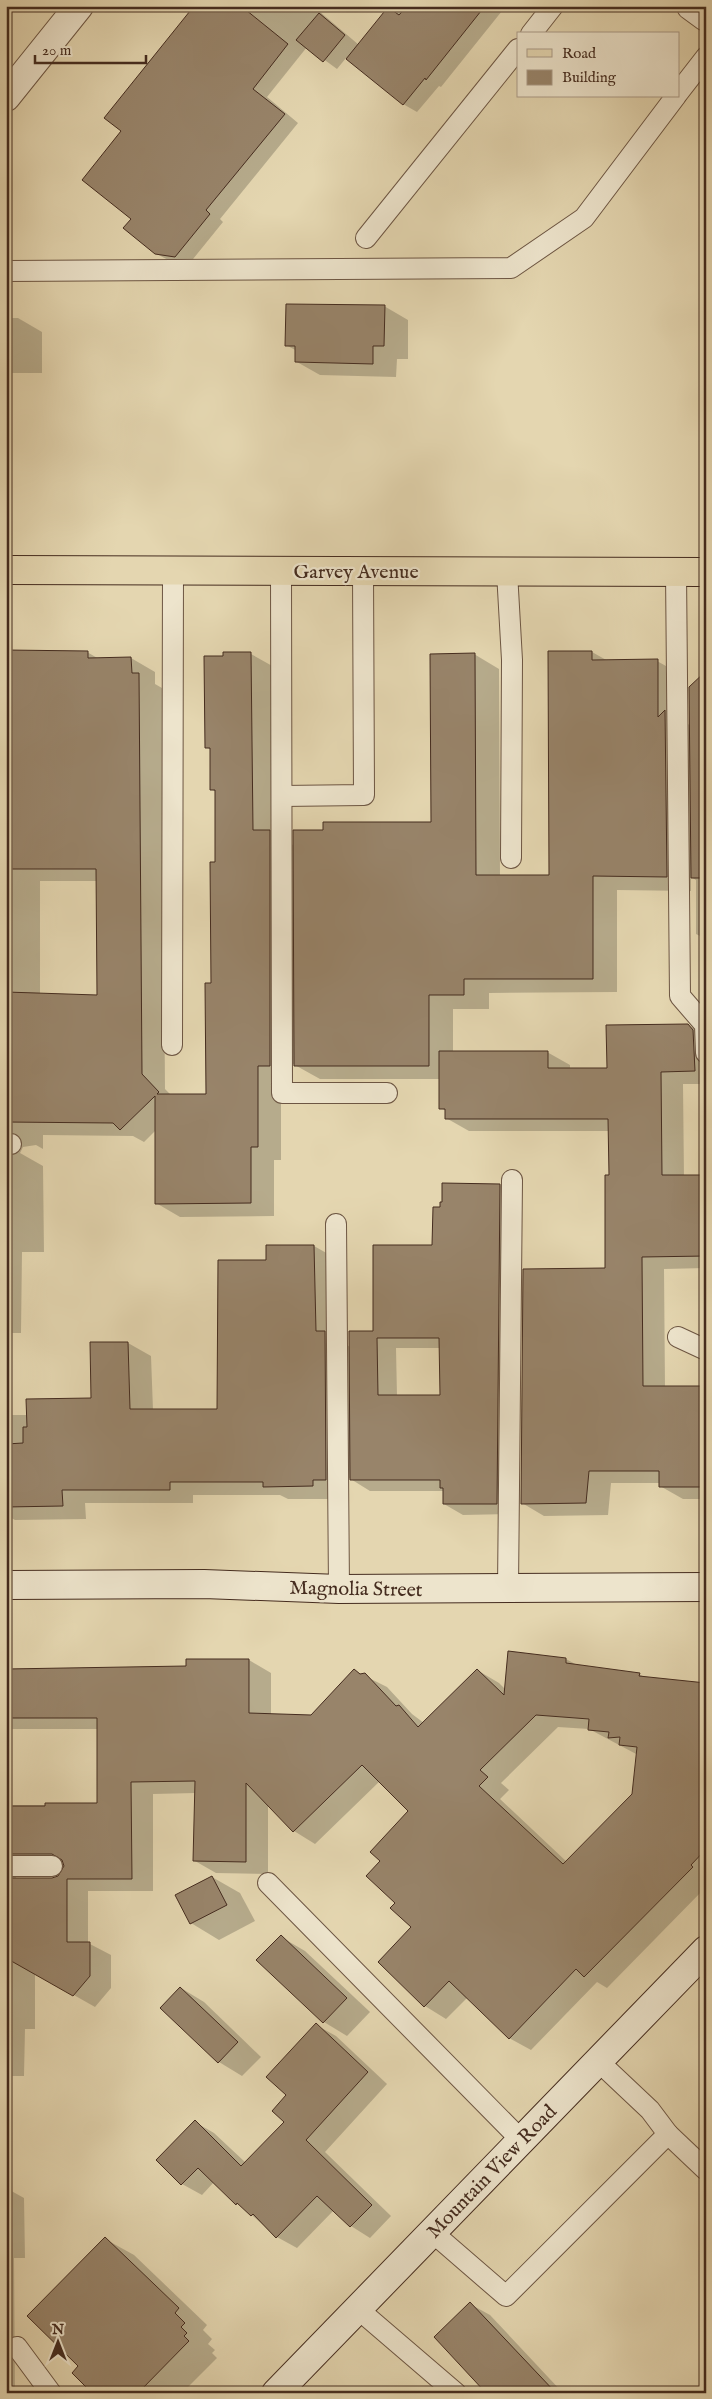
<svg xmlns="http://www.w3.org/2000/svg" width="712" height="2399" font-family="'IM FELL English',serif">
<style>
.shadow{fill:#0003;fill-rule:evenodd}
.building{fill:#98846a;stroke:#452c1f;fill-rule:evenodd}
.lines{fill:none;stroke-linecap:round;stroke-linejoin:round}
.lane-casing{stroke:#6d5643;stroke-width:22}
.street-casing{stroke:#6d5643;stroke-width:30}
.secondary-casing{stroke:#452c1f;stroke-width:30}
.primary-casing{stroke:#452c1f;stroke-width:30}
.lane{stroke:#ede4cc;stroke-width:20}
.street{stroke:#ede4cc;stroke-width:28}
.secondary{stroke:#ede4cc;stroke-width:28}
.primary{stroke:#e4d6b0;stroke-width:28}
.labels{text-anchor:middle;stroke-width:4.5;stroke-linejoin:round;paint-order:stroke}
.street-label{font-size:20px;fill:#452c1f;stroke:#ede4cc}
</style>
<rect width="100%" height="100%" fill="#e4d6b0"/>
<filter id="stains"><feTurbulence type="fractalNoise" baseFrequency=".004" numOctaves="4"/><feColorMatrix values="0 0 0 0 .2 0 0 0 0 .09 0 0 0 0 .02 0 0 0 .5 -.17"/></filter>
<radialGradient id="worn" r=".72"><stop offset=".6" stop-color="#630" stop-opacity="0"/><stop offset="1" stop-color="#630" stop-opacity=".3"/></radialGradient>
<!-- shadow -->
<g class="shadow">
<path d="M195,6h118l46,39 31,-39h116l-65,81 -2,-1 -22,26 -14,-8 -57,-46 -9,11 -30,-22 -40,50 31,26 -78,96 3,3 -34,42 -19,-3 -15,-8 -23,-34 -9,-88z"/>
<path d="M384,306l24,14v39h-11l-1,18 -76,-2 -23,-13v-11l-11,-6z"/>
<path d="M6,318h12l24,14v41h-36z"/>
<path d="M6,651l81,1 12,7 32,-1 24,14v12l7,4 3,401 6,6h36l9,-232v-71l-5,-3v-39l-5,-3 45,-93 23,13 2,169 19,10 29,-14 108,-8 42,-170 25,15 1,207h50l-1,-224h43l16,9h49l25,14 1,46 8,5 15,-46v259l-10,-5v-54l-5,-3v14l-74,-1v102l-128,1v16h-36v44l94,-1 23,13v4h38l80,-44 18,10v49h-23l1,93h22v91l-42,1 1,118h41v112h-23l-23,-13v-3h-49l-3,32 -64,1 -22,-13 84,-234 4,-92 -1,-46h-140l-23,-13v-7l-5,-3v-29h-121l-27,-15v14h-12v82h-7v56l-94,1 -24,-14v-73l-12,12 -11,-6 -90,-1v14l-7,-4 -13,2 -3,6 23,13 1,86h-22l-1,81h-15zM40,881h57l1,115 -58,-1z"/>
<path d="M500,1185l19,11 -3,318 -53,1 -19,-11v-13h-74l-21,-13v15h-13v6h-48l-8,-4h-87v8h-108l1,16 -71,1 -9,-5v-100h22l64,-16 -1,-56h37l23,13 2,54h65l50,-149 46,-15 23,13 2,81 11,7 25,-15 59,-86 7,-38zM396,1348h44l1,48h-44z"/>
<path d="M566,1659l11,6 62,9 7,4 60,6v203l-99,101 -10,-6 -66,68 -22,-12 -41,-41 -22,22 -21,-13 -12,-79 -17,-24 -15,-42 29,-50 -30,-30 -65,63 -21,-13 -26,-27v70l-52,-1 -21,-12 1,-68 -43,1v97h-65v52l23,12v33l-16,19 -60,-34v56h-10l-1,47h-18v-406l182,-3 61,-7 22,13v42l41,1 43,-45 32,16 25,27 12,9 53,-53 22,13 7,7zM558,1727l31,2 49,26 -5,40 -66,67 -67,-63 9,-9 -8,-7zM10,1729h88v76h-88zM65,1866l-6,11 -6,2h-38l7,-11z"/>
<path d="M212,1877l28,16 15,28 -36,19 -28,-17z"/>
<path d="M281,1937l24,14 65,61 -23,24 -23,-14z"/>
<path d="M181,1988l23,14 57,55 -19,19 -23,-14z"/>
<path d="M316,2025l20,11 51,48 -62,68 66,64 -21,22 -19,-12 -17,-16 -37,38 -20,-11 -63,-55 -12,13 -20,-11 13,-62 19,11 32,30 40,-41 1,-27z"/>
<path d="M6,2188l18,10 1,60h-11l1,135h-9z"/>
<path d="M105,2239l29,16 73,70 -4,5 9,9 -4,5 7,6 -3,3 5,5 -35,35h-88l-14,-27z"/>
<path d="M470,2304l20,11 73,78h-73z"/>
</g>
<!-- building -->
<g class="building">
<path d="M194,6h47l47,38 -35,45 32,25 -79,96 4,4 -35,43 -20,-3 -32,-26 8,-9 -49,-39 39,-49 -17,-13z"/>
<path d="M407,6h78l-59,74 -1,-2 -22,27 -57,-46 42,-52 11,8z"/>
<path d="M319,13l26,22 -22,27 -27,-22z"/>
<path d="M286,304l99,1 -1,41h-11v18l-78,-2v-16h-10z"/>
<path d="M6,650l82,1v7l43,-1 1,16h7l3,401 17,18 -2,2h49l-1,-111h6l-1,-121h5v-72h-5v-42h-5l-1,-92h19v-4h28l2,178h17v236h-12v81h-7v56l-96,1v-108l-35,34 -7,-7 -107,-1v-130l91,3 -1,-126h-90z"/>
<path d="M548,651h44v9l66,-1v58l7,-7 2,167 -74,-1v103h-129v16h-35v71h-135l-1,-236h30v-8h108l-1,-168 45,-1 1,222h73z"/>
<path d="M706,671v207h-15l-2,-191z"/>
<path d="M688,1024l5,6 2,41 -34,1 1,103h44v81l-64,1 1,129h63v101h-47v-16h-70l-3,32 -65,1 2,-235 82,-1v-93h4l-1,-56h-163v-10h-6v-58h109v17h59l-1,-43z"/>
<path d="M442,1183l58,1 -3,320h-54v-16h-3v-8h-90l-1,-149h24v-86h59l1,-38h7v-5h2zM377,1338h62l1,57h-62z"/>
<path d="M266,1245h48l2,86h9l1,149h-13v6l-50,1v-5h-93v8h-108l1,16 -57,1v-63l17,-1v-16h4l-1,-28 65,-1 -1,-56h38l2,67h87l1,-149h48z"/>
<path d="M508,1651l58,7v5l74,10 -1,3 67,7v166l-15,16 2,2 -109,110 -8,-8 -67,70 -60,-58 -25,26 -46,-45 33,-35 -21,-19 5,-5 -29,-27 14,-15 -10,-9 38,-41 -46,-46 -69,67 -47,-49v79l-53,-1 2,-80 -64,1 1,97h-65v63h23v34l-17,20 -67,-38v-80h46l6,-2 6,-10 -2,-6 -10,-6h-46v-48h39v-3h52v-85h-91v-49l180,-3v-7h63v54l62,2 43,-46 6,5 5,-1 31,33 3,-1 19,22 59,-58 27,26zM536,1715l53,4 -1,11 21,2 -1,6 12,-1 -1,8 18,2 -5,47 -69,70 -84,-78 9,-9 -8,-7z"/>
<path d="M212,1876l15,29 -37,19 -15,-29z"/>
<path d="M281,1935l66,63 -24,25 -67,-63z"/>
<path d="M180,1987l58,55 -20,21 -58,-55z"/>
<path d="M316,2023l52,49 -62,68 66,65 -22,22 -33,-31 -41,42 -23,-24 -2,2 -14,-13 -1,2 -38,-37 -17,17 -25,-25 39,-40 46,46 43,-44 -12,-11 14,-16 -20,-18z"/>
<path d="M105,2237l74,71 -4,5 10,10 -4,4 6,6 -3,3 5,5 -51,52h-46l-20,-20 6,-7 -51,-50z"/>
<path d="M470,2302l86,91h-70l-52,-56z"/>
</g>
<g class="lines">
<defs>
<g id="lane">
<path d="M531,34l22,-28"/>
<path d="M678,93l28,-36"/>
<path d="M366,238l152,-189"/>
<path d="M6,271l505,-3 73,-50 92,-122"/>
<path d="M281,571l1,522h105"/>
<path d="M507,572l5,88 -1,198"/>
<path d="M676,572l4,424 25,29 1,28"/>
<path d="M282,796l82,-1 -1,-223"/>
<path d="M172,1045l1,-475"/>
<path d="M6,1144h5"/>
<path d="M336,1224l3,365"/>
<path d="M678,1337l28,13"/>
<path d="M508,1588l4,-408"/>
<path d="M6,1866h46"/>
<path d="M268,1883l253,257"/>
<path d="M668,2134l38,36"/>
<path d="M432,2232l74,64 162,-162 -18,-24 -52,-49"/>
<path d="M358,2309l98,84"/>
<path d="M17,2347l34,46"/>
</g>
<g id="street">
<path d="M691,6l15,11"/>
<path d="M6,97l73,-91"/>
</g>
<g id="secondary">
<path d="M6,1585l198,-1 135,5 367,-2"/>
<path d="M276,2393l430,-443"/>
</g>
<path id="primary" d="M6,570l700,2"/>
</defs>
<!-- lane casing -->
<use href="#lane" class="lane-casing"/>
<!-- street casing -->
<use href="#street" class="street-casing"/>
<!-- secondary casing -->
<use href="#secondary" class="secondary-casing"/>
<!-- primary casing -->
<use href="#primary" class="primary-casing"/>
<!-- lane -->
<use href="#lane" class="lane"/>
<!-- street -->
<use href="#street" class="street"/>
<!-- secondary -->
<use href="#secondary" class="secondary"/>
<!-- primary -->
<use href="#primary" class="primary"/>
</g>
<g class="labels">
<!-- street labels -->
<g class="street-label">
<text x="356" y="578">Garvey Avenue</text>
<text transform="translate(356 1588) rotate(1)" y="7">Magnolia Street</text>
<text transform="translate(491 2171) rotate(-46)" y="7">Mountain View Road</text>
</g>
</g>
<!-- margin -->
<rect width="712" height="2399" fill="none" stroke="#e4d6b0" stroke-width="25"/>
<rect x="8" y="8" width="697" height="2384" fill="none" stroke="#452c1f" stroke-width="2.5"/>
<rect x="12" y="12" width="687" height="2374" fill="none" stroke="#452c1f"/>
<!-- legend -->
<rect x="517" y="32" width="162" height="65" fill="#ede4cc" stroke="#aa9a87"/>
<rect x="527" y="49" width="25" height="8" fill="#e4d6b0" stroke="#aa9a87"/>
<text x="562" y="58" font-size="15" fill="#452c1f">Road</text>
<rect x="527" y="70" width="25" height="15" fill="#98846a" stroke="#aa9a87"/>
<text x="562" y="82" font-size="15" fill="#452c1f">Building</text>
<!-- north arrow -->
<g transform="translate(58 2342)" stroke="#ede4cc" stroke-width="4" paint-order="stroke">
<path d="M0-4L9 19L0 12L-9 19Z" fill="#452c1f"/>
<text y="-8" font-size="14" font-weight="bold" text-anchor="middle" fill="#452c1f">N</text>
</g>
<!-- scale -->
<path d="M35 55v8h111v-8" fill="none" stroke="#452c1f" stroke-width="2.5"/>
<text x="42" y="55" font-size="15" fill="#452c1f" stroke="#ede4cc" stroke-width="4" paint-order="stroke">20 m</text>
<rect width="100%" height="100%" filter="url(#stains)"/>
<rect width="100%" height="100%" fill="url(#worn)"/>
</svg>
